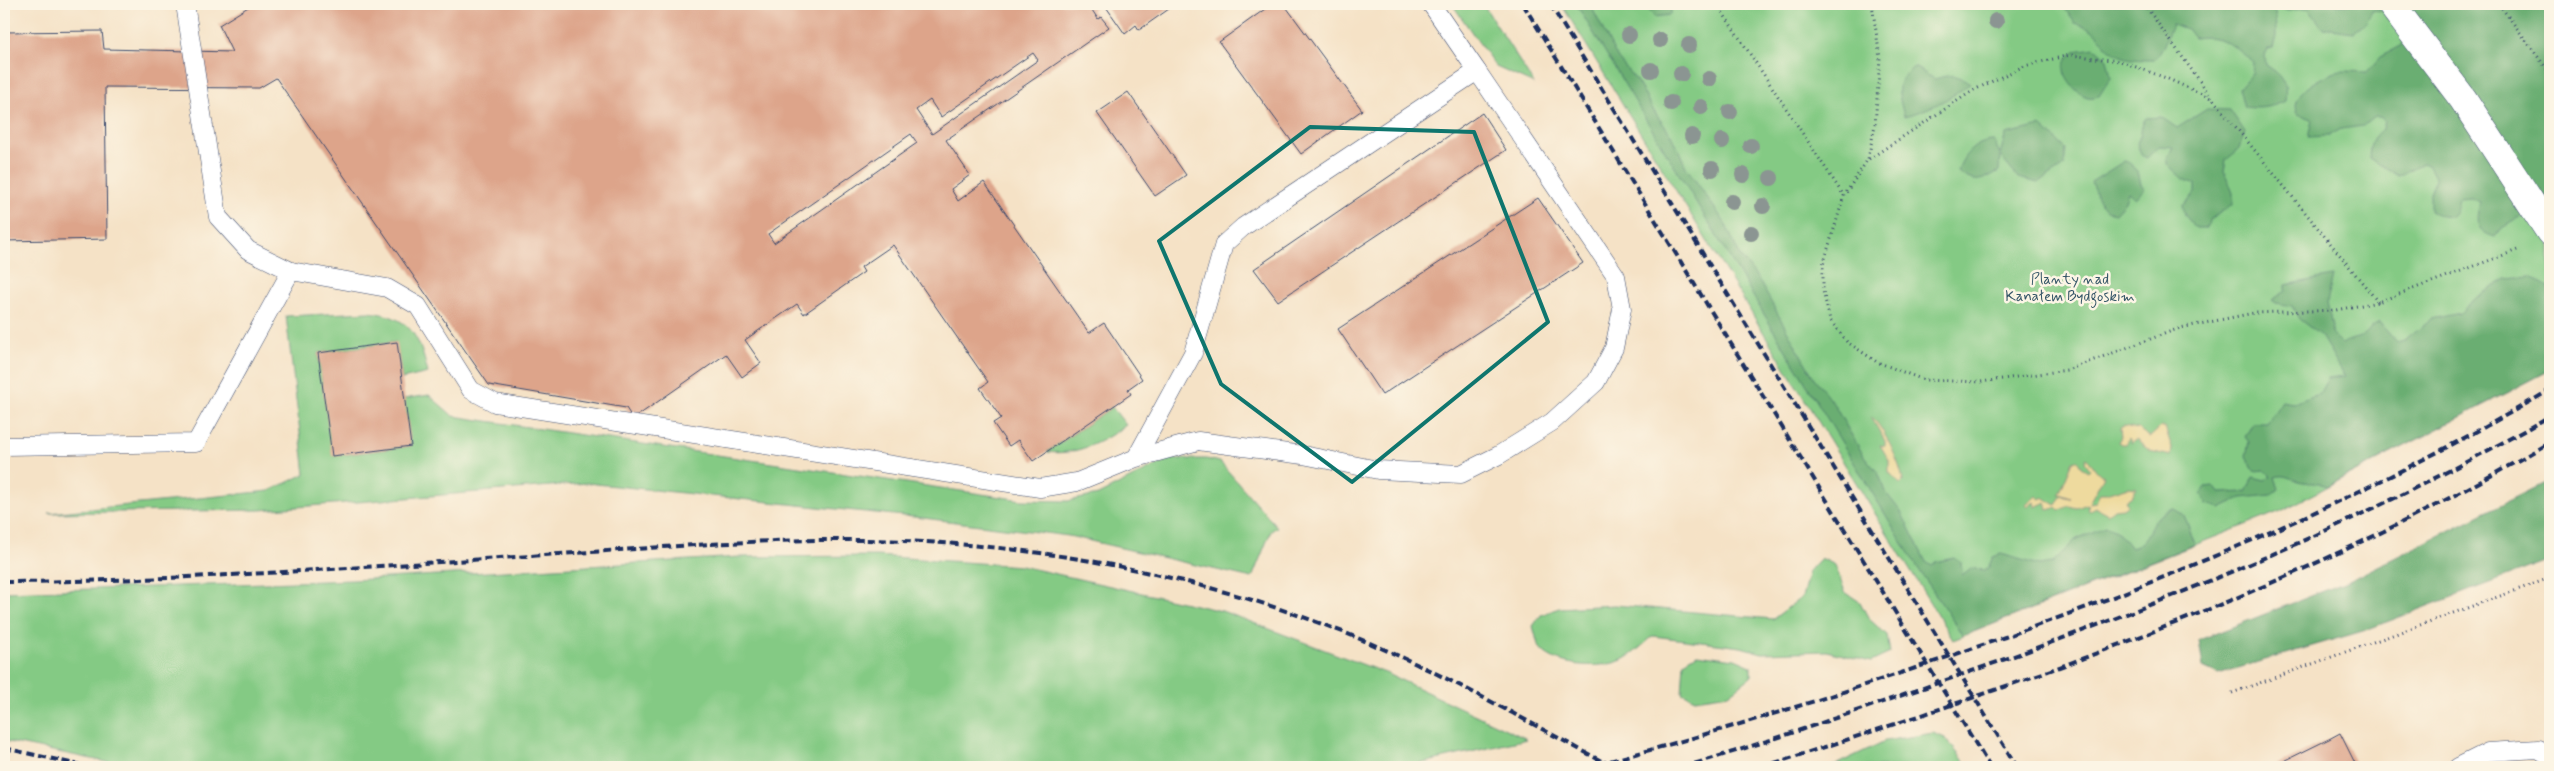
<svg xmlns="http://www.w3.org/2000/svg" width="2554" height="771" font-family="Mynerve,sans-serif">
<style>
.green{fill:#84ca84;stroke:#507c71}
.forest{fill:#6bae72;stroke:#436e68}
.sand{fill:#eeda9e;stroke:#84847e}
.building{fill:#dda48a;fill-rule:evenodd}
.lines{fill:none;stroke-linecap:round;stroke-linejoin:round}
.lane-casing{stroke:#3c4a6e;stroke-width:19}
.street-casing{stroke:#3c4a6e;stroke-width:29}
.path{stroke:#3c4a6e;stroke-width:3;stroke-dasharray:1 4;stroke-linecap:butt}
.lane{stroke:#fff;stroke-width:18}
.street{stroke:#fff;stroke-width:28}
.rail{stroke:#1b2f5e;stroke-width:4;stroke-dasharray:8 4;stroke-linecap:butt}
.tree{fill:#8b9592}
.marked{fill:none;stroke:#0f766e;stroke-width:4;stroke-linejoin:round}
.labels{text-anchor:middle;stroke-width:5;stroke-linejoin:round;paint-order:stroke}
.park-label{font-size:15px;fill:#355668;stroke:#fcf5e5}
</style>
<rect width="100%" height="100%" fill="#fcf5e5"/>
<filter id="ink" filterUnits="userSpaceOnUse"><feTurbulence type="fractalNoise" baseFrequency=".02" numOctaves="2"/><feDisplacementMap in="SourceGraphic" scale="10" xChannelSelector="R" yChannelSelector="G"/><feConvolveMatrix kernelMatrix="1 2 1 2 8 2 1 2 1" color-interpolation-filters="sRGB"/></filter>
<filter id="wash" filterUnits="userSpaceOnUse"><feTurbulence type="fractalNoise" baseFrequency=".0096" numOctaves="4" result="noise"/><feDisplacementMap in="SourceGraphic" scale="20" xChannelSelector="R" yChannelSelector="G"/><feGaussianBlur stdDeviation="1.12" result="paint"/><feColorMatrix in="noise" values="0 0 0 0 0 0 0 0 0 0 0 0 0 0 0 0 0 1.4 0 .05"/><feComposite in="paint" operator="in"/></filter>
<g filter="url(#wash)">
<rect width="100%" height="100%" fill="#f5e2c6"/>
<!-- green -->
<g class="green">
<path d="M1452,4h31l51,80 -38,-17z"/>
<path d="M1561,4h989v366l-269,141 -328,129z"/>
<path d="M368,312c43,4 51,24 60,61l-26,6 -6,-37 -78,11 15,103 78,-10 -7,-47 25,-4 24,21 569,84 46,1 30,-6 71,-36h37l14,3 57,65 -6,4 -19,47 -183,-42 -146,-18 -336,-35 -326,27 -212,3 220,-22 36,-17 -19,-158z"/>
<path d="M1112,407l14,18c-23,17 -50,31 -79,27z"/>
<path d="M877,556l144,10 201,45 166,63 139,65 -121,28h-1275l-127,-26v-149l349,-12 386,-23z"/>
<path d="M1821,558l14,7 10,27 15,10 9,17 18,16 3,18 -19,9 -44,-11 -65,2 -21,-6 -88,-11c-10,9 -19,18 -31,24 -21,10 -72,7 -84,-15 -2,-6 -3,-13 -5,-19l8,-11 18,-7 56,-3 158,14 29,-22 7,-26z"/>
<path d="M1697,654l38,5 16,7v11l-22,17 -34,5 -13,-6 2,-31z"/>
<path d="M1933,733l12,5 24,29h-138l54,-26z"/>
</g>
<!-- forest -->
<g class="forest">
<path d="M1576,4h14l28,55 18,21 19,33 18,24 13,30 39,56 15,33 18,23 56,99 17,22 33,56 14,17 9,21 14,18 25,50 6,4 3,-4 19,-4 7,4 1,13 9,-7 13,2 4,-2 5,-11 8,-3 38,11 13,-2 23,-23 31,-14 13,7 12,15c24,-8 15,-34 43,-39l10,6 11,28 -2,2 -230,91 -47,-71z"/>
<path d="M1651,4h22l-3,11 -16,2 -7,-10z"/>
<path d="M2065,4h485v219l-21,-11 -27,16 -7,9c-20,-6 -20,-16 -15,-35l-9,-4 -12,1 -3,13 -4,5 -11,-1 -11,-5v-18l6,-14 -8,-14 -5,-2 -25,13 -29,-18c1,-14 2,-21 14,-29l2,-8 -5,-4h-6l-11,9 -22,3 -12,7 -21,1 4,-18 -14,-5c-10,-21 22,-37 38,-42 6,-2 23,0 31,0l13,-15 21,-11 5,-6 -24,-29 -10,-1 -6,13 -12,9 -31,-4 -15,-20 -20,3 -13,-5 1,30 -3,12 -5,1 -3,6 1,10c17,11 21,16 19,36 -14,7 -26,8 -41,6l-5,-19 13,-15 1,-11c-21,-17 -30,-28 -59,-24l-7,-9 -15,-5c-6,13 -8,27 -18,36 -14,0 -31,0 -42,-9 -16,-12 -12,-22 -37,-28l-10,-14z"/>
<path d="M2095,48l12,11 4,18 -12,19c-4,1 -8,2 -11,1 -10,-2 -25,-19 -24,-29 1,-7 6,-12 10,-17z"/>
<path d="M1914,67l21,12c16,-5 22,-5 35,4 -15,14 -46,29 -66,33 -6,-24 -11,-33 10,-49z"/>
<path d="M2207,109l23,1 15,22 -7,18 -12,10 -2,11 9,22v11l-22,15 -6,10h-9l-11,-14 -2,-9 12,-13v-9l-12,-5 -16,-15v-6l6,-11 -14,-1 -12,12 -6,-3 -4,-12c5,-8 4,-20 9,-25l15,-1 16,11z"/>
<path d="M2041,126l25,23 -2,17 -26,17 -20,-5 -18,-22 -1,15c-18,10 -23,14 -41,1 4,-17 18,-31 36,-31l6,13 6,-20z"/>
<path d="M2126,160l12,11 3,13 4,5 -10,9 -7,-6 -3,10 -10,11c-17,-4 -18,-18 -24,-31z"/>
<path d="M2333,276l-6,26 5,25 -1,6 11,11c7,-5 16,-5 22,-9 7,-6 7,-10 16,-13l17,20 10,-3 25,-20 28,-6 16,-15 30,-19 26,-2 16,10 2,7v76l-222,116c-9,-3 -16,-3 -25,-4 -11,-2 -16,-9 -28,-5l4,12 -7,6 -31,3 -21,10 -13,-4 -6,-10 5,-7 8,-1 5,7 27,-1 7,-15 12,3 6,-4 -6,-6 -11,1 -8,-15 3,-14 -4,-5 8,-14h14l15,-22 11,2 26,-9 9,-16 17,-2 -24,-40 -22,-17 -7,-13 -16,-3 -4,-3 14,-9v-6z"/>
<path d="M2550,480v80l-187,71 -145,43 -15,-7 -4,-27 145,-57z"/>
</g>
<!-- sand -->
<g class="sand">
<path d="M1871,417c12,8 31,50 32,65l-3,2 -11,-12v-12l-9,-15 5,1v-5z"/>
<path d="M2124,426l14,3 12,8 11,-10h4l7,21 -1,8 -21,-5 -14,-11 -5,3 -2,-5 -4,6h-4l-3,-2 3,-5 -1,-9z"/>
<path d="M2086,458c8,6 9,15 18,18l-15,27 7,-1 4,-9h9l19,-6 9,1 -6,9 -6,3 3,4 -5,4 -9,1 -6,5 -13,-7 -7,4 -1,-7 -10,4 -8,-2 -10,5 -3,-3 -8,2 -2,-8 -11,5 -1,-5 -6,5 -2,-2 10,-9 4,3 3,-2 13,8 5,-9 10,2 -12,-4 14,-33 4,-1 4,7 7,4 2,-2 -5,-7z"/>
</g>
<g id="blocks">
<!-- building -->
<g class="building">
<path d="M253,4h120l3,3 5,-3h720l-9,6 6,9 3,-2 8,10 -163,113 24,35 -19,14 7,12 26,-19 105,151 15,-10 38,56 -14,10 3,5 -98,67 -15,-21 -9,6 -16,-23 8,-5 -21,-30 8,-6 -95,-137 -32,22 3,5 -60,42 -7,-10 -52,36 16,23 -19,14 -16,-23 -93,65 -7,-11 -137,-23 -213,-307 -17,10 -154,-1 2,152 -103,2v-209l98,-1 2,18 128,3 -13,-27zM1033,53l5,7 -106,74 -16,-24 14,-10 11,17zM911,134l6,9 -143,100 -6,-9z"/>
<path d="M1104,4h72l-37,26 -3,-5 -11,9z"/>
<path d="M1272,4h12l78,106 -61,44 -82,-112z"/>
<path d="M1128,92l58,83 -31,21 -58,-83z"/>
<path d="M1482,113l24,37 -228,151 -24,-32z"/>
<path d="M1538,198l45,65 -201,132 -44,-66z"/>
<path d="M397,342l14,104 -79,10 -14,-103z"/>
<path d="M2340,733l17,34h-85l57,-28z"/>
</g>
</g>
</g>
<g filter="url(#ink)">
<use href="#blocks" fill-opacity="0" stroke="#3c4a6e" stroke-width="1"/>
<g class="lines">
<defs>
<g id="lane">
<path d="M185,4l33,213 30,33 43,21 96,17 31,18 53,84 24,13 545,85 37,-6 59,-24 62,-17 105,14 75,15 83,4 38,-19 53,-33 44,-40 18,-34 8,-39 -6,-33 -139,-205 -234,156 -19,17 -31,109 -57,105"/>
<path d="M1431,4l46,67"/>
<path d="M4,446l192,-3 95,-172"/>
<path d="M2458,767l30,-15 50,-3 12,7"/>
</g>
<path id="street" d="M2391,4l72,95 87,133"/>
</defs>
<!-- lane casing -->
<use href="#lane" class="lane-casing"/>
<!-- street casing -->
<use href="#street" class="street-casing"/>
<!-- path -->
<g class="path">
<path d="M1717,4l127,192"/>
<path d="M1872,4l8,54 -5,67 -7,34 -24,37 -21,69v26l7,29 17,22 30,20 47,18 57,2 86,-12 113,-42 74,-15 82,-3 42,-8 142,-53"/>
<path d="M2144,4l68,94"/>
<path d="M2499,4l51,69"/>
<path d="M1869,159l105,-69 50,-24 46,-11 50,6 46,17 47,21 165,203"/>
<path d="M2232,693l318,-115"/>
</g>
<!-- lane -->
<use href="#lane" class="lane"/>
<!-- street -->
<use href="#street" class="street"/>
<!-- rail -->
<g class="rail">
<path d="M1523,4l467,763"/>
<path d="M1550,4l467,763"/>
<path d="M4,582c191,-1 382,-17 572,-29 92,-6 183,-14 274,-13 111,0 222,13 329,40 75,18 150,44 220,76 73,33 143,74 214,111"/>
<path d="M4,748l85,19"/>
<path d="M1587,767c141,-37 280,-81 418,-130 188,-67 373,-146 545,-247"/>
<path d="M1683,767c83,-24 164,-53 246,-81 214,-74 424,-157 621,-270"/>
<path d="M1762,767c271,-86 543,-180 788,-325"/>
</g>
</g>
<!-- trees -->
<g class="tree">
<circle cx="1996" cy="21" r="8"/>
<circle cx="1629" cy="35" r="8"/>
<circle cx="1660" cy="40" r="8"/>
<circle cx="1689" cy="45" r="8"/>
<circle cx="1651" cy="70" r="8"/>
<circle cx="1681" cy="74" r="8"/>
<circle cx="1709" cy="79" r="8"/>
<circle cx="1671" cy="103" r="8"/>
<circle cx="1701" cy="107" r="8"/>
<circle cx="1730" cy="112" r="8"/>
<circle cx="1692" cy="136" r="8"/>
<circle cx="1722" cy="141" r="8"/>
<circle cx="1751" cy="146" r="8"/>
<circle cx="1712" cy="169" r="8"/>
<circle cx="1743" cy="175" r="8"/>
<circle cx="1771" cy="178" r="8"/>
<circle cx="1732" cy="202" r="8"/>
<circle cx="1763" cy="206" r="8"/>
<circle cx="1751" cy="233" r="8"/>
</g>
</g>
<!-- marked area -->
<path class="marked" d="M1310,127l164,5 74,190 -196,160 -131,-98 -62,-143z"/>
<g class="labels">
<!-- park labels -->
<g class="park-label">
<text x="2070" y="284">Planty nad<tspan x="2070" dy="17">Kanałem Bydgoskim</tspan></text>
</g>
</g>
<!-- margin -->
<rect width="2554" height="771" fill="none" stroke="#fcf5e5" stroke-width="20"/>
</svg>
